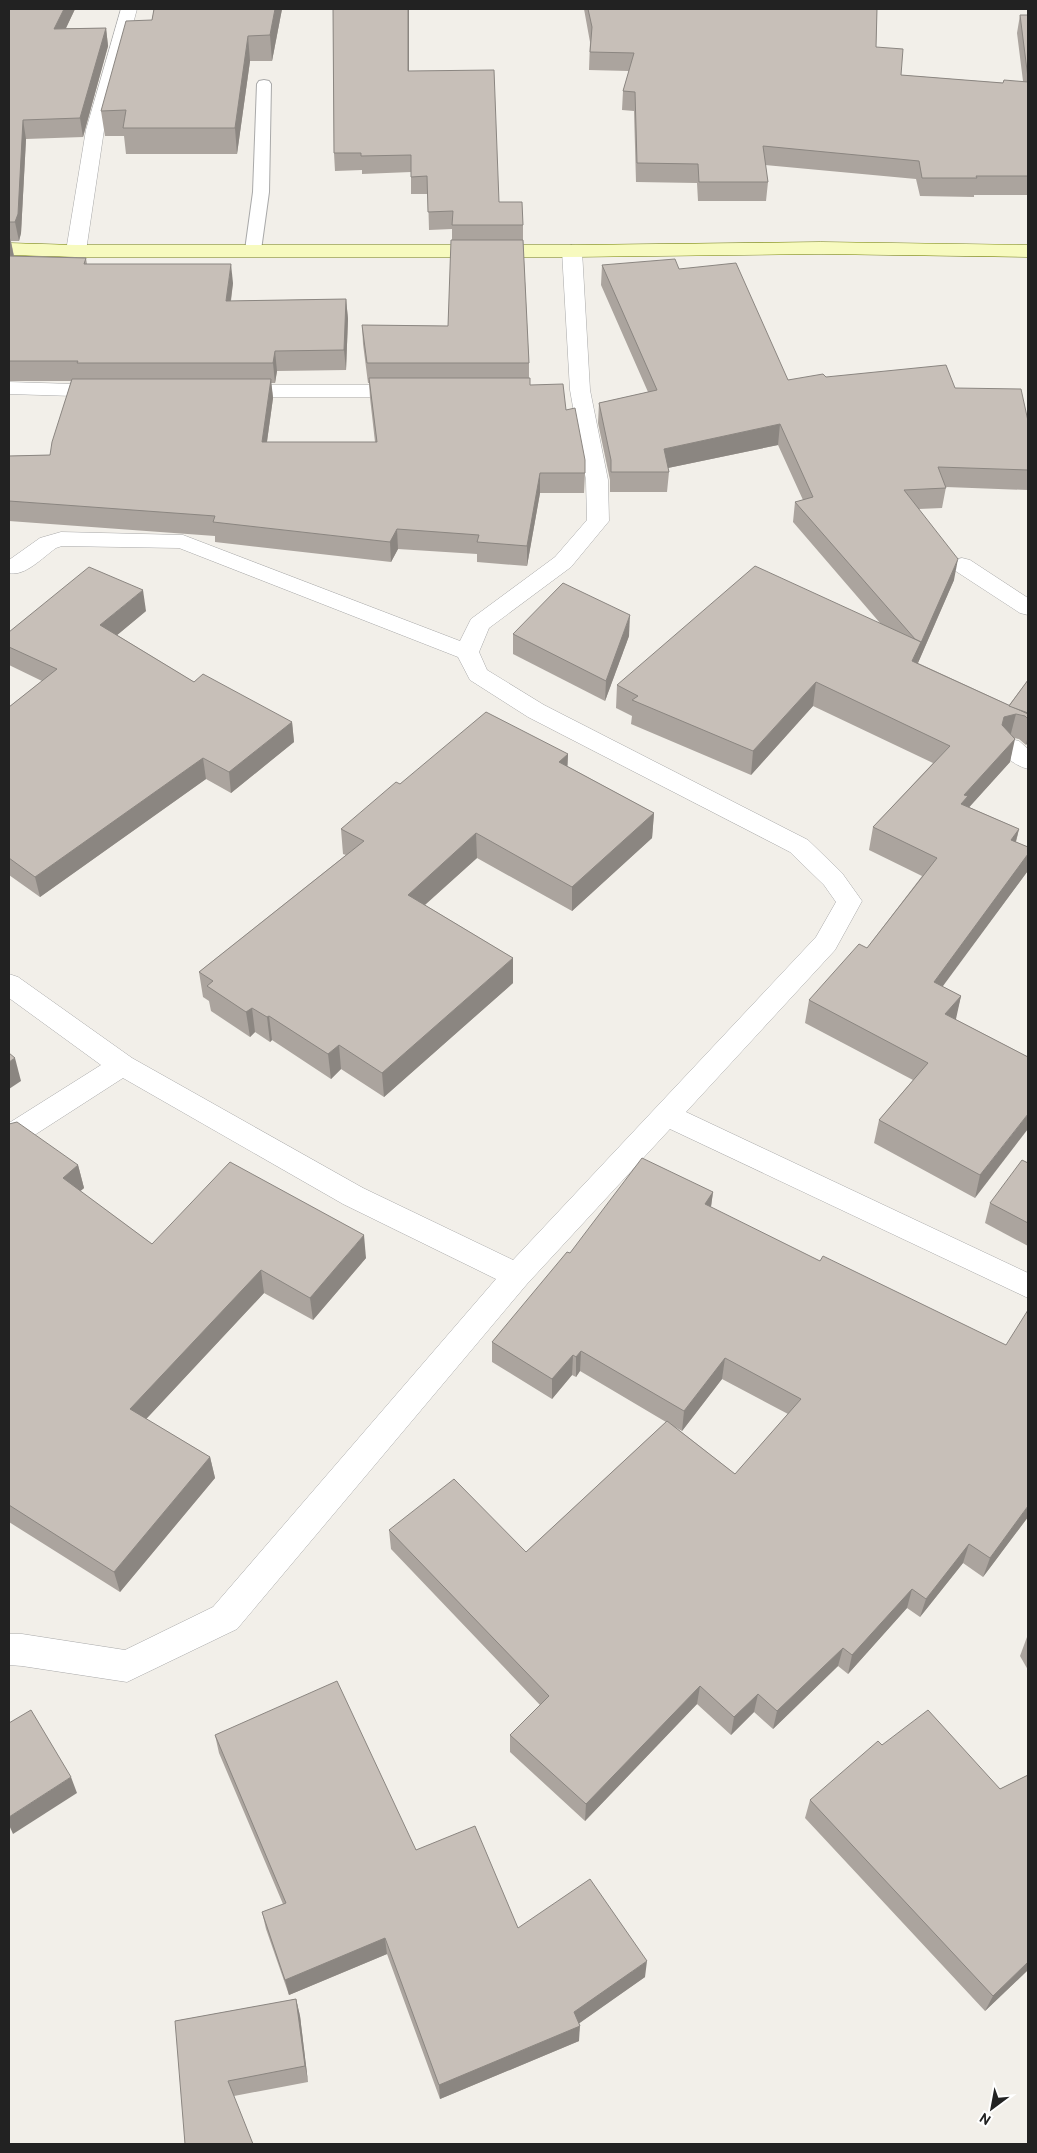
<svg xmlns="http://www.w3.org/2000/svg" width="1037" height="2153" font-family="Overpass,sans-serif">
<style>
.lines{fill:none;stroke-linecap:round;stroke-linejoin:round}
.lane-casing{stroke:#a9a9a9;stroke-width:2}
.street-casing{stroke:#a9a9a9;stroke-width:1}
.secondary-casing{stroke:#707d05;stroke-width:1}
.lane{fill:#fff;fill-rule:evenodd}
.street{fill:#fff;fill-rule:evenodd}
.secondary{fill:#f7fabf;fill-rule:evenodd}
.wall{fill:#aba49e;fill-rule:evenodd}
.shaded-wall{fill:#8b8681}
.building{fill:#c7bfb8;stroke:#8b8681}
</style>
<rect width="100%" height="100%" fill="#f2efe9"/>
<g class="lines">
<defs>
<path id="lane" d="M264,80l5,1 2,3 -2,108 -8,58 -2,3h-12l-2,-3 8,-58 4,-108 2,-3z"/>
<g id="street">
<path d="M121,9h16l-33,121 -18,121 -3,4 -7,2 -7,-2 -3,-4 20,-121z"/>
<path d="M572,245l7,2 3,4 8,139 18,90 1,41 -38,46 -82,61 -10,24 8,18 57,35 264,135 34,33 20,28 -27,49 -149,162 342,161v25l-358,-169 -143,155 -290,345 -110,53 -105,-16 -13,-1v-31h13l103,16 88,-43 283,-328 -153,-75 -220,-126 -104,67 -10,3v-25l92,-58 -92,-67v-24l9,3 114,81 231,130 150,72 303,-323 20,-35 -12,-17 -34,-33 -262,-135 -58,-37 -12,-23 -279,-109 -117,-2 -6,2c-13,9 -31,29 -47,25v-13l31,-22 21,-6 122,3 277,106 11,-22 84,-62 32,-37 -1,-40 -16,-90 -8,-139 3,-4z"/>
<path d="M9,382l97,3 7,2 3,4 -3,4 -7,2 -97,-3z"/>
<path d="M234,385h172l7,2 3,4 -3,4 -7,2h-172l-7,-2 -3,-4 3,-4z"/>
<path d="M962,558l8,2 58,38v17l-8,-2 -66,-43 -3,-5 3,-5z"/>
<path d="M1010,739l9,2 9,8v20c-12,-3 -24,-12 -30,-22l3,-6z"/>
</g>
<path id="secondary" d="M821,242l207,3v12l-207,-3 -249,3h-496l-67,-2v-12l67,2h496z"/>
</defs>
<!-- lane casing -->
<use href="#lane" class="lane-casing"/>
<!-- street casing -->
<use href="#street" class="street-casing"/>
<!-- secondary casing -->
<use href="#secondary" class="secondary-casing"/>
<!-- lane -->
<use href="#lane" class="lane"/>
<!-- street -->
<use href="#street" class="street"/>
<!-- secondary -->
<use href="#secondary" class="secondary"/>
</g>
<!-- wall -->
<g class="wall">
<path d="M9,9h66l-9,19h40l2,18 -25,91 -57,2 -5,94 -2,8h-8l3,15 72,2 1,6 146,19 -2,18 115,-2 2,20 -2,51 -69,1 -2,12h-4l2,15 -6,44h108l-5,-44 -1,-15h-1l-5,-39 -1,-19 86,1 4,-86v-11l-23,1 -1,-36h-17v-22l-49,2v-4l-27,1 -1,-18 -1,-144h76v62l90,131 24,23v15l6,123v15l1,7 36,25 19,63 -1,20h-44l-13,73 -50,-4v-8l-79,-5 -7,13 -176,-20v-6l-206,-15v-65l41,-1 21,-74h-62z"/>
<path d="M154,9h128l-10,52h-22l-13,93h-111l-2,-18h-19l-4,-25 51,-91z"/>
<path d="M584,9h293l-1,38 25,28 102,8 20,-2 -6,-48 3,-18h8v180h-54v2l-54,-1 -4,-17 -151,-14 3,17 -2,19h-68l-1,-18 -61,-1 -2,-71 -12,-1 1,-19 6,-20 -40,-1 1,-28z"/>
<path d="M602,265l77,4 109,111 38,-3 129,11 73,33v69l-82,-3 -4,21 -23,1 35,71 -36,83 91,42 19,-25v62l-2,3 -7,-6 -5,-1 -4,24 -41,45 50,22 -3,13 12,5v18l-1,7 -85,114 19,10 -6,23 73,38 -53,141 -101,-55 5,-23 34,-40 -108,-57 4,-23 58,-52 55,-72 -53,-26 4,-23 60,-64 -120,-57 -62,69 -120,-51 1,-8 -16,-8 1,-23 263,-62 -87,-101 2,-20 8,-2 -25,-55 -110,23 1,4 -2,20h-57v-12l-12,-57 1,-20 49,-11 -47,-107z"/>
<path d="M146,611l-29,24 77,47 98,40 2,20 -63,51 -25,-14 -166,118 -31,-22v-168l33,-26 -33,-16v-33z"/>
<path d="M513,634l116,2 -24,65 -92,-47z"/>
<path d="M568,754l-1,12 87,47 -2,25 -80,73 -95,-53 -52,47 88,53v25l-129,114 -43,-28 -10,10 -59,-39 -2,2 -15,-10 -5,5 -39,-26 -2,-10 -6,-4 -4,-25 147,-117 -3,-1 -2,-25 59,-45z"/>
<path d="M9,1124l69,41 6,23 -4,3 72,53 214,14 -53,62 -49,-27 -118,126 64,38 5,21 -95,114 -111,-70z"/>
<path d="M1028,1163v83l-43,-23 5,-20z"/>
<path d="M713,1192l-2,15 317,310 -45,60 -20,-14 -43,54 -13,-9 -59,66 -10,-8 -65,63 -19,-17 -23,23 -34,-31 -112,117 -75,-69v-17l30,-30 -149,-156 -2,-19 137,22 140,-130 -86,-51 -4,6 -4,-2 -20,24 -60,-37v-20l78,-89zM722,1379l66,35 -53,60 -60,-47 7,4z"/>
<path d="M1028,1636v34l-8,-14 7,-19z"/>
<path d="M215,1735l201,115 102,78 127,49 -66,46v18l-139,58 -53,-145 -98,41 -23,-66 -4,-17 21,-8 -64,-151z"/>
<path d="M882,1745l118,44 28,-14v195l-43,41 -180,-193 5,-18z"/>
<path d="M296,1999l4,17 8,66 -74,14 -59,-75z"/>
</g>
<!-- shaded-wall -->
<g class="shaded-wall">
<path d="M64,9h11l-18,38 -3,-18z"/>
<path d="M275,9h7l-10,52 -2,-26z"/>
<path d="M408,9h1v79l-1,-17z"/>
<path d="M106,28l2,18 -25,91 -3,-19z"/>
<path d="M248,36l2,25 -13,93 -2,-26z"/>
<path d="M23,120l3,19 -5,94 -2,8 -4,-19z"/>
<path d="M10,238l4,19 -5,17v-31z"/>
<path d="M231,264l2,19 -5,37 -2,-19z"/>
<path d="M346,299l2,20 -2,51 -2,-20z"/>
<path d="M275,351l2,20 -2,12 -2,-20z"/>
<path d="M271,379l2,19 -9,64 -2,-20z"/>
<path d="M780,424l-2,21 -115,24 1,-20z"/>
<path d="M540,473v20l-13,73v-20z"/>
<path d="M397,529l1,20 -7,13 -1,-20z"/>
<path d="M958,559l-4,21 -37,85 3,-20z"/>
<path d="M143,590l3,21 -42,35 -4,-21z"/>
<path d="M630,615l-1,21 -24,65 1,-20z"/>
<path d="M921,642l-4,23 -5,-4z"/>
<path d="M816,682l-3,24 -62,69 2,-24z"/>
<path d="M1016,714l-6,23 -8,-12 2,-8z"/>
<path d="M292,722l2,20 -63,51 -2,-21z"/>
<path d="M1028,735v7l-2,3z"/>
<path d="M1015,739l-5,23 -46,51 -3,-9 3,-9z"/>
<path d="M568,754l-1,25 -8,-17z"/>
<path d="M203,758l3,21 -166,118 -5,-20z"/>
<path d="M654,813l-2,25 -80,73v-24z"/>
<path d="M1019,829l-6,23 -2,-12z"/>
<path d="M476,833l1,25 -68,61 -1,-24z"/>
<path d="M1028,854v11l-1,7 -98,133 5,-23z"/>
<path d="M513,958v25l-129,114 -2,-24z"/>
<path d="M961,996l-5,23 -16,18 5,-23z"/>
<path d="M252,1008l3,24 -5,5 -4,-25z"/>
<path d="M269,1016l3,24 -2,2 -3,-25z"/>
<path d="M339,1045l2,24 -10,10 -3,-25z"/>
<path d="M15,1058l6,23 -12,8v-27z"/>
<path d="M1028,1114v15l-53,69 5,-23z"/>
<path d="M78,1165l6,23 -15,13 -6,-23z"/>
<path d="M713,1192l-3,21 -5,-9z"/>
<path d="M364,1235l2,23 -53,62 -3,-22z"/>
<path d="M261,1270l3,23 -129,138 -5,-22z"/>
<path d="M581,1351l-1,20 -4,6v-20z"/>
<path d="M573,1355l-1,20 -20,24v-20z"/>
<path d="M725,1358l-3,21 -40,52 2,-20z"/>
<path d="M210,1457l5,21 -95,114 -6,-20z"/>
<path d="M1028,1506v11l-45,60 7,-19z"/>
<path d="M969,1544l-6,19 -43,54 6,-18z"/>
<path d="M912,1589l-5,19 -59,66 4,-19z"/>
<path d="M843,1648l-5,18 -65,63 4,-18z"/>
<path d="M700,1686l-3,18 -112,117 1,-17z"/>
<path d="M758,1694l-4,18 -23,23 3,-18z"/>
<path d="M71,1777l6,16 -64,41 -4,-9v-8z"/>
<path d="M385,1938l2,16 -98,41 -4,-15z"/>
<path d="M647,1961l-2,16 -71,50v-15z"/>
<path d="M1028,1962v8l-43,41 8,-15z"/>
<path d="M296,1999l4,17 8,66 -3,-16z"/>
<path d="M580,2026l-1,15 -139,58 -1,-14z"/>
</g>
<!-- building -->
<g class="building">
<path d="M9,9h55l-10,20 52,-1 -26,90 -57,2 -5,94 -3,8h-6z"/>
<path d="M154,9h121l-5,26 -22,1 -13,92h-112l3,-18 -25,1 25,-90 26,-1z"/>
<path d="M333,9h75v62l86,-1 5,132h23l1,23h-71l1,-14 -25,1 -1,-36 -16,1v-22l-50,1v-3h-27z"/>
<path d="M588,9h289l-1,38 27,2 -2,26 102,8 1,-3 24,2v94h-52l1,2h-55l-3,-17 -156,-15 5,36h-69l-1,-18 -61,-1 -2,-71 -12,-1 11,-38 -44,-1 2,-25z"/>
<path d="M1020,15h8v63z"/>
<path d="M451,240h72l6,123h-162l-5,-38 86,1z"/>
<path d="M9,256l77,2 -2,6h147l-5,37 120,-2 -2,51 -69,1 -2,12h-196l1,-2h-69z"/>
<path d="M675,259l4,10 57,-6 52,117 35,-6 3,3 120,-12 9,23 66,1 7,32v49l-90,-3 8,21 -42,2 54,69 -38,86 1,-3 -6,-3 -120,-137 18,-5 -33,-73 -116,25 5,23h-58v-12l-12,-57 58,-13 -55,-125z"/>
<path d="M369,378h161v7l33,-1 3,26 9,-2 10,52v13h-45l-13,73 -50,-4 2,-7 -82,-6 -7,13 -177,-20 2,-6 -206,-15v-45l41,-1 2,-13 20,-63h199l-9,63h115z"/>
<path d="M755,566l166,76 -9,19 116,53v5l-3,-3 -9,-2 -12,3 -2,8 13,14 -51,56 4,1 -7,8 58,25 -8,11 17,7v7l-94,128 27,14 -16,18 83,43v57l-48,61 -101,-55 49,-57 -119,-63 50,-56 8,4 70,-90 -64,-31 77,-81 -134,-64 -63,69 -121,-51 6,-4 -21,-11z"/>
<path d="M89,567l54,23 -43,35 94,57 9,-8 89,48 -63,50 -26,-14 -168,119 -26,-19v-151l48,-38 -48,-22v-15z"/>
<path d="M563,583l67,32 -24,66 -93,-47z"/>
<path d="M1028,680v33l-19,-7z"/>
<path d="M486,712l82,42 -9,8 95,51 -82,74 -96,-54 -68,62 105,63 -131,115 -43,-28 -11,9 -59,-38 -2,1 -15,-9 -6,4 -39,-26 6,-5 -14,-9 165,-131 -23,-12 55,-47 4,2z"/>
<path d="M9,1053l6,5 -6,4z"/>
<path d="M17,1122l61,43 -15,13 89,66 78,-82 134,73 -54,63 -49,-28 -131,139 80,48 -96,115 -105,-67v-381z"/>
<path d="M642,1158l71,34 -8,12 115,57 3,-5 183,89 22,-35v196l-38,52 -21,-14 -43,55 -14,-10 -60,66 -9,-7 -66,63 -19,-17 -24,23 -34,-31 -114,118 -76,-69 39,-39 -160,-166 65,-51 72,73 141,-131 68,53 66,-75 -76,-41 -41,53 -103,-60 -5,6 -3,-2 -21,24 -60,-37 75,-90 3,1z"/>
<path d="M1022,1160l6,3v60l-38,-20z"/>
<path d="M337,1681l79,169 59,-24 43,102 72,-49 57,82 -73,51 6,14 -141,59 -54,-147 -100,42 -23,-68 24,-9 -71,-168z"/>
<path d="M31,1710l40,67 -62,40v-94z"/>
<path d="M928,1710l72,79 28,-14v187l-35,34 -183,-196 68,-59 4,4z"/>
<path d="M296,1999l9,67 -77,15 25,63h-68l-10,-123z"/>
</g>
<!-- border -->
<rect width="1037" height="2153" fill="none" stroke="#222222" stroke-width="20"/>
<!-- north arrow -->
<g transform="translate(992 2108) rotate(212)" stroke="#ffffff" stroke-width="4" paint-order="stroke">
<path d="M0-4L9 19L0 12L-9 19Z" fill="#222222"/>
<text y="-8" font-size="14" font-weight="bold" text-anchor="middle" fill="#222222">N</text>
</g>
</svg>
